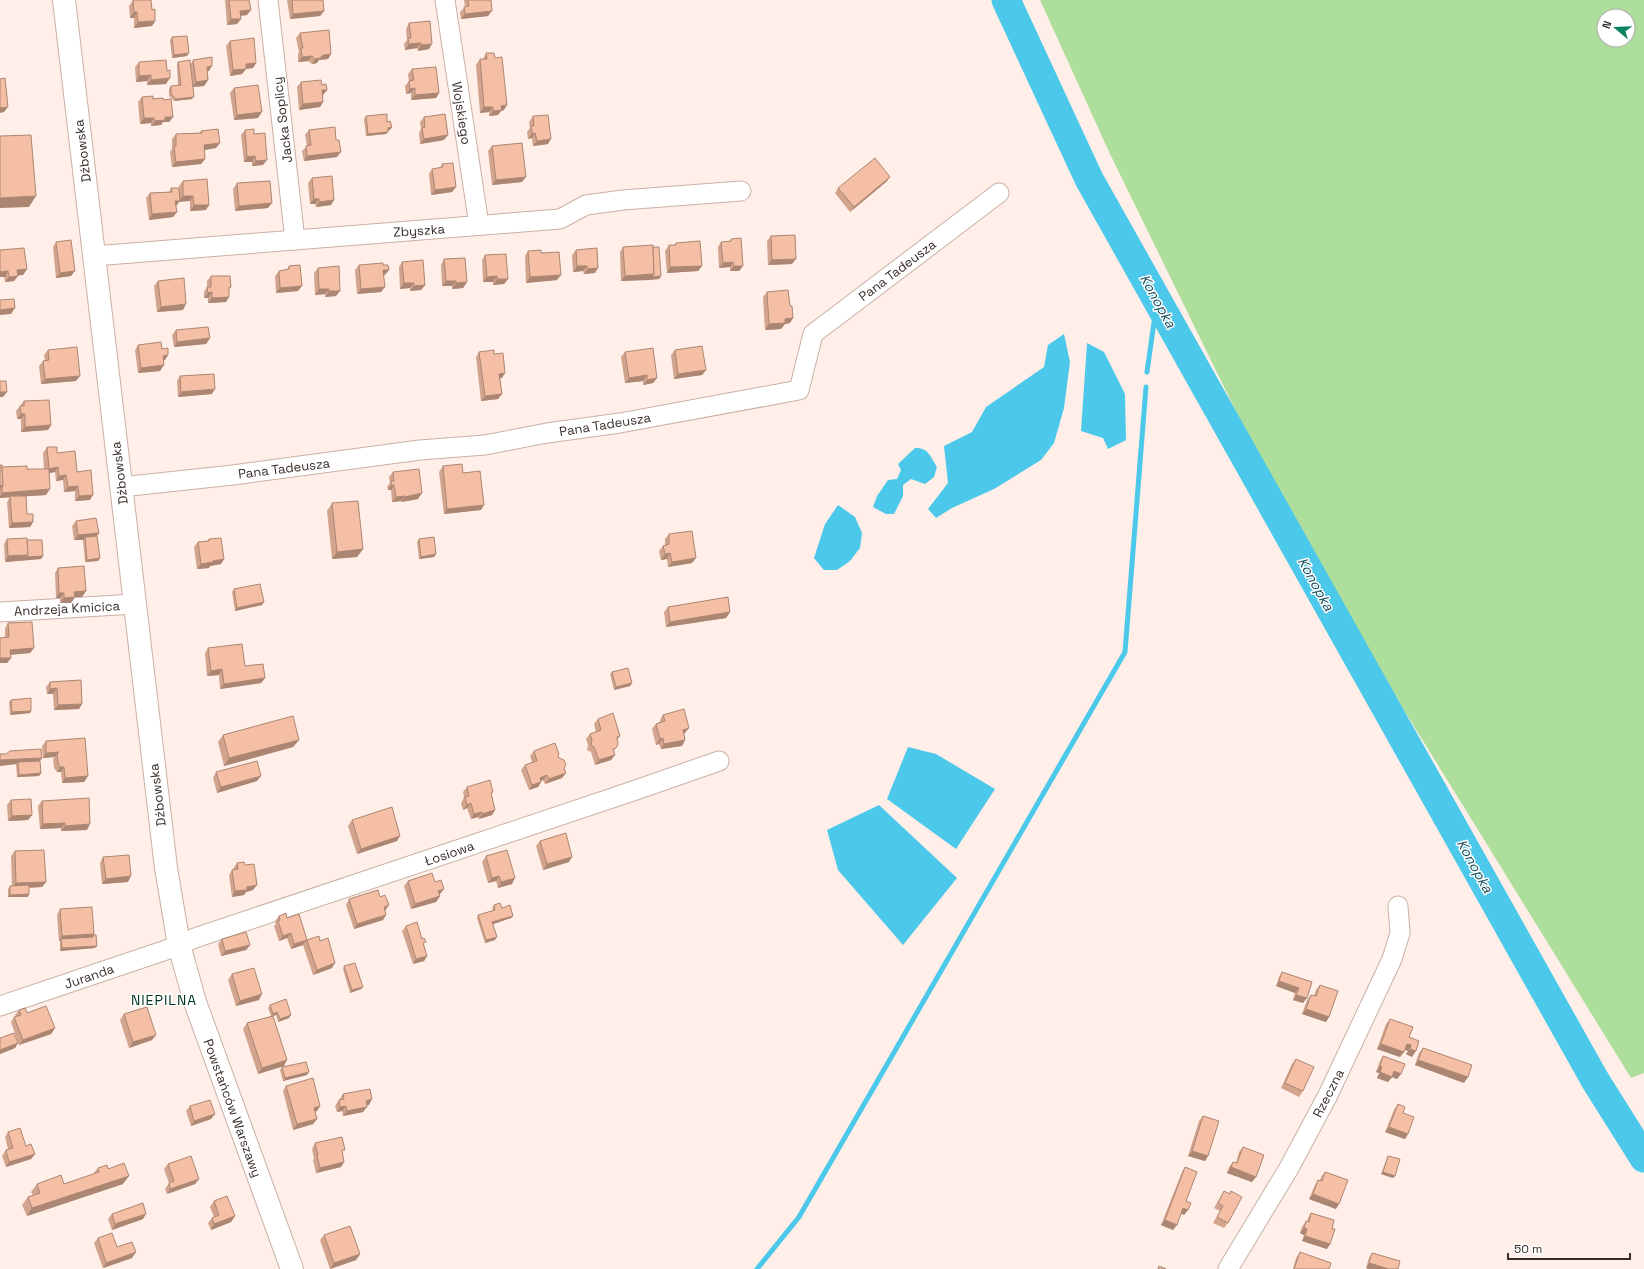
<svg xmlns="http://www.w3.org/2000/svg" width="1644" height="1269" font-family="'Space Grotesk',sans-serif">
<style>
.green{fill:#adde9c;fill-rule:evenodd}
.water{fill:#4cc8ea}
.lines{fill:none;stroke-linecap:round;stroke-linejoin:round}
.stream{stroke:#4cc8ea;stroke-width:5}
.river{stroke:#4cc8ea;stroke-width:29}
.street-casing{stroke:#c9b0a4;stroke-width:21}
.secondary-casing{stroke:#c9b0a4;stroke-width:24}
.street{stroke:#fff;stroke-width:19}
.secondary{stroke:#fff;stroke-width:22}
.wall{fill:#d2a48d}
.shaded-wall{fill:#ab8673}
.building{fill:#f4bfa4;stroke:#ab8673}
.labels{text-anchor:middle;stroke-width:3;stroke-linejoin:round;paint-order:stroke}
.street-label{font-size:13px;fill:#372d28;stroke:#fff}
.water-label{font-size:14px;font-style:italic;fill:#184d5b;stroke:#fff}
.neighbourhood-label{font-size:14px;letter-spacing:1px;fill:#003424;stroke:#fff}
</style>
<rect width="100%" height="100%" fill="#ffefe8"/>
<!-- green -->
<path class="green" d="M1040,0h604v1073l-13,5 -227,-368 -133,-227 -161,-329zM1604,16h24v24h-24z"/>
<!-- water -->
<g class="water">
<path d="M1064,334l6,28 -6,46 -10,35 -13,17 -47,29 -42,19 -16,10 -8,-9 20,-26 -4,-37 28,-14 14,-25 58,-40 4,-22z"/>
<path d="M1087,343l17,9 21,42 1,46 -18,9 -5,-11 -22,-7z"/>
<path d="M915,448c14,0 15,8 22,19l-3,10 -9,7 -14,-5 -8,6v11l-9,18h-8l-13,-7 4,-11 11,-16 9,-1 4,-9 -3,-6z"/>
<path d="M838,505l17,12 7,16 -2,15 -10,13 -13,9h-13l-10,-12 11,-34z"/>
<path d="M908,747l28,7 59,35 -39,60 -69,-50z"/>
<path d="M879,805l78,73 -54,67 -65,-75 -11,-40z"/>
</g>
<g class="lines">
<!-- stream -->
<g class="stream">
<path d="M1147,372l10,-71"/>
<path d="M757,1269l42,-52 326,-565 21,-265"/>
</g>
<!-- river -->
<path class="river" d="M1006,0l83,179 506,901 49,78"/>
<defs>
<g id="street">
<path d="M268,0l27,240"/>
<path d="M445,0l34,225"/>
<path d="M94,256l466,-37 26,-14 37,-5 118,-9"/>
<path d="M121,487l112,-12 187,-25 65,-5 62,-12 73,-10 179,-33 14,-56 186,-141"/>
<path d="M0,612l135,-8"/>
<path d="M0,1006l169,-57 26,-11 438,-147 86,-30"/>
<path d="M1228,1269l61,-101 39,-73 64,-136 8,-26 -2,-27"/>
</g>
<path id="secondary" d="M64,0l102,868 13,77 16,57 97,267"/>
</defs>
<!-- street casing -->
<use href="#street" class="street-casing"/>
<!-- secondary casing -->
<use href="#secondary" class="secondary-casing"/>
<!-- street -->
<use href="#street" class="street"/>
<!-- secondary -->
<use href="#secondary" class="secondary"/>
</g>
<!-- wall -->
<g class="wall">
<path d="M133,0l19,10 3,11 -3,5 -18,2v-10h-4l-1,-12z"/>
<path d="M225,0h24l-2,15 -7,1 1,3 -4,5 -10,1z"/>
<path d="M287,0h36l1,11 -4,5 -30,3z"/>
<path d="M464,0h27l-3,16 -27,3 -1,-7 5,-5z"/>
<path d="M409,23l20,26 -11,2 -1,-3 -12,2 -1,-6 3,-4 -1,-11z"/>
<path d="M300,33l31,21 -3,5 -9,1 -2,3 -5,1 -4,-3 -10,1v-8l1,-2 -3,-14z"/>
<path d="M172,37l15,19 -15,2 -2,-18z"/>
<path d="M230,41l26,22 -3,5 -7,1 -4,5 -12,2 -4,-30z"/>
<path d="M486,53l9,5 9,52 -3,1 -3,4 -9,1v-4l-9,1 -4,-48 4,-6h3z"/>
<path d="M193,60l16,11 -2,1 1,8 -4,6 -11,1 -1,12 -18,2 -5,-5v-7l2,-3h7l-1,-22 1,-2 13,2z"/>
<path d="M139,62l27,22 -19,1v-4l-11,1 -1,-15z"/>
<path d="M412,69l27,24 -3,5 -25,2v-7l-5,1 -1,-8 4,-5 -1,-7z"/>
<path d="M301,82l21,3 5,5 -4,5v7l-3,5 -21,3 -2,-23z"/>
<path d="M234,88l24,30 -24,2 -4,-27z"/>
<path d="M142,97l21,3 10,17 -4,5h-6l-2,3 -10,1v-3l-11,1 -2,-22z"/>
<path d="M366,116l21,6 5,5 -2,3h-2v2l-2,2 -20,2 -2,-17z"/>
<path d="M533,116l15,28 -15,2 -1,-8 -4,1 -1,-7 3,-4 -1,-6z"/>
<path d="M424,117l20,23 -24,4 -1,-11 2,-4 -1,-7z"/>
<path d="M245,130l9,4 9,31 -11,1v-4h-8l-3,-27z"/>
<path d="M309,130l28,27 -33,4 -2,-10 5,-5 -2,-11z"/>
<path d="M201,131l15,17 -12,2 1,9 -4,5 -29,3 -2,-15 2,-3v-10l4,-5 24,-1z"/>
<path d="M492,146l30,36 -30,3 -4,-34z"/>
<path d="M442,164l14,23 -4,5 -21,3 -2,-21 3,-5 8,-1z"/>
<path d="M890,177l-4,5 -36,30 -15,-19 3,-5z"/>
<path d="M312,178l22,22 -3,5 -15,2 -1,-3h-5l-2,-21z"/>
<path d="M183,181l23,29 -16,1v-10h-11l-3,5 1,6 -4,5 -24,3 -3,-22 4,-5 19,-1 2,-4 8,11v-13z"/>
<path d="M237,183l31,25 -33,3 -2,-22z"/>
<path d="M771,236l21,28 -24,1 -1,-24z"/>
<path d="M731,239l12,27 -4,5h-9v-4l-11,1 -1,-21 3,-5h8z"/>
<path d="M56,242l15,34 -15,2 -3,-31z"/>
<path d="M676,243l26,23 -4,5 -31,2 -2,-22 4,-6h5z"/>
<path d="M623,247h30l8,29 -2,3 -38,2 -1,-29z"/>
<path d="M0,250l27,19 -4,6h-5l-4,6 -9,1z"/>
<path d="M576,250l19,23 -11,1 -1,-3 -10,1 -1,-17z"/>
<path d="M528,251l13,2 16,27 -31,3 -1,-27z"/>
<path d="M485,255l23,24 -4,5 -11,1v-3h-10l-1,-22z"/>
<path d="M444,259l23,23 -4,6 -11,1v-3h-10l-1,-21z"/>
<path d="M402,262l23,23 -4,5 -11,1v-3l-10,1 -1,-22z"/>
<path d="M359,265l26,10h-1l-3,17 -24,2 -2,-24z"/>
<path d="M289,266l9,25 -22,2 -1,-17 4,-5 8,-1z"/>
<path d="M318,268l18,28 -11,1v-3l-10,1 -1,-22z"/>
<path d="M211,276l20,11 -2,3v7l-3,5 -18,1v-5h-4v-6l3,-5v-6z"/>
<path d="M158,281l25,29 -26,2 -3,-26z"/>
<path d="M767,292l23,14 3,12 -3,5 -5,1 -4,5 -16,1 -2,-33z"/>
<path d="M176,330l34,8 -4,6 -32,3 -2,-12z"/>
<path d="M138,345l24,4 6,6 -3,5h-2l-3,11 -22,2 -3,-23z"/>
<path d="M48,350l28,31 -35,3 -2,-18 4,-5h2l-1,-6z"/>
<path d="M675,350l31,20 -4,5 -28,4 -3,-24z"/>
<path d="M479,352l15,2 8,24h-2l2,16 -4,5 -17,2 -5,-44z"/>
<path d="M625,352l32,26 -4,5 -10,2v-4l-18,2 -4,-26z"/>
<path d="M180,376l32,18 -34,3 -1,-16z"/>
<path d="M24,401l27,24 -3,5 -27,2v-13h-4l-1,-8z"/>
<path d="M47,447l10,6 20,19 13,28 -15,1v-10l-11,1 -1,-12 -7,1 -1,-9 -6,1 -3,22 -20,1 1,18 6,8 -3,5 -21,1 -2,-26 3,-5 -10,1v-33l2,2 25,2h17l-1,-16z"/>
<path d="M443,466l20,7 18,37 -37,4 -5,-42z"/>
<path d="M393,472l25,27 -17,3v-1l-9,1 -1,-12h-3l-1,-3 3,-4 -1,-6z"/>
<path d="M332,503l31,46 -6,8 -25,2 -5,-48z"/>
<path d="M76,521l23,12 -2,3 3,22 -2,3 -13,1 -2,-22h-9l-2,-14z"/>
<path d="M669,534l23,29 -24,4 -1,-8 -6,1 -2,-9 4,-5 2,-1v-6z"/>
<path d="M7,539l20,1 16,16 -2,3 -36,3 -1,-18z"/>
<path d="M209,539l15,20 -3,5 -11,2 -1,2 -12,1 -3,-22 4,-5 9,-1z"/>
<path d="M419,539l17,15 -2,3 -15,2 -2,-17z"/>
<path d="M58,568l28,23 -4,6h-7l-4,6h-11v-5h-4l-1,-25z"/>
<path d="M234,589l28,16 -27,6 -3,-19z"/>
<path d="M668,607l62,5 -4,6 -60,9 -2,-15z"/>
<path d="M8,623l26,25 -4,5 -20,2 1,3 -4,5h-7v-25h5v-10z"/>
<path d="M208,648l37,18 20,12 -4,5 -41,6 -1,-14 -12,1 -2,-23z"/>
<path d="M612,672l20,11 -2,3 -16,4 -4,-16z"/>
<path d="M50,682l32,22 -3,5 -25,1 -1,-16h-6l-1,-7z"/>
<path d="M11,700l20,11 -1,2 -20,2 -1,-13z"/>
<path d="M663,715l22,18 -1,1 1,6 -3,6 -21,3 -2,-5 -3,1 -4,-16 4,-5 4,-2v-2z"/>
<path d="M598,719l22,17 -3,4 -3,12 1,3 -4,5 -16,5 -4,-13 -4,-2 1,-5 -2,-6 4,-5 6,-2 -2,-8z"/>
<path d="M223,735l76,5 -6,7 -69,19 -6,-24z"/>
<path d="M46,741l42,35 -4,6 -22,1 -1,-11h-4l-3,-4 -1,-9 2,-2 -12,1 -1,-12z"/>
<path d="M534,751l25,3 -1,2 6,12 -2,10 -17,6 -2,-4 -2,1v1l-3,5 -9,3 -8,-20 4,-5 7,-3 -2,-6z"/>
<path d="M0,754l42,4 -2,3 1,12 -2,3 -22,1 -1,-13 -16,2z"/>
<path d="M216,772l41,9 -40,12 -4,-15z"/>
<path d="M467,787l24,8 4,15 -3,5 -13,4 -1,-2 -7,2 -4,-11 -4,2 -2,-7 3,-6 -1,-5z"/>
<path d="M11,800l21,15 -4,5 -20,1 -1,-16z"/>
<path d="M42,801l45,29 -26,1v-3l-21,1 -2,-23z"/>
<path d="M352,820l45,21 -40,13 -9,-28z"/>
<path d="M540,841l29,21 -26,8 -7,-24z"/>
<path d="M15,851l31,31 -4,5 -13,1 -1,9h-20v-8l2,-3h2l-1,-30z"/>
<path d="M486,856l26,28 -14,4 -2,-7 -8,2 -6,-21z"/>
<path d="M103,857l25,25 -26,2 -2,-21z"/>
<path d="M237,863l8,2 8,25 -7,2 -2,3 -12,2 -3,-22 3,-5h2l-1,-1z"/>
<path d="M408,881l27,1 5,12h-1l1,2 -4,6 -25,7 -7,-23z"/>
<path d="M349,899l36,12 -2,9 -29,9 -8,-24z"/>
<path d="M494,905l8,3 11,8 -2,2 -18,6 2,16 -10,3 -8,-25 1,-3 15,-4 -1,-3z"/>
<path d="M60,909l34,25 -3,3 2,-2 2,13 -35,3v-10h-1l-2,-26z"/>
<path d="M279,916l8,2 16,27 -12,4 -4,-11 -8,3 -5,-15 2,-2 -1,-3z"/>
<path d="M406,926l18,19 3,11 -3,5 -11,3 -11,-33z"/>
<path d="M222,939l28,6 -4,5 -25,6 -3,-12z"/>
<path d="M307,940l13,1 12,27 -19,7 -10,-30z"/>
<path d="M344,966l19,21 -2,2 -11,4 -7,-24z"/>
<path d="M1282,972l30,10 -9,21 -10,-3 2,-7 -19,-7 3,-9z"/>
<path d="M232,974l27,26 -23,6 -8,-26z"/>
<path d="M1320,985l9,32 -3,5 -24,-8 5,-14 4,-5 3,1 2,-6z"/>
<path d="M270,1005l19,13 -11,4 -2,-7 -3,1 11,50 -26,8 -15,-45 4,-6 24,-7 -3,-8z"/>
<path d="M19,1010l8,3 28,15 -4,6 -32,11 -1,-2 -3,5 -15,6v-16l18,4 -7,-20 3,-5h2l-1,-2z"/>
<path d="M124,1014l28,26 -23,8 -9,-28z"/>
<path d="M1390,1019l19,18 10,4 -7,16 -6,-3 2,-3 -3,-1 -5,7 -23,-8 9,-25z"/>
<path d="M1423,1048l41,35 -49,-18 4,-12z"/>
<path d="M1383,1056l18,18 -4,5 -5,-2 -4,5 -11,-4 2,-5 -3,-1 4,-11z"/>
<path d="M1296,1059l7,32 -4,6 -18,-9 11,-24z"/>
<path d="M282,1067l25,8 -24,6 -3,-11z"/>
<path d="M286,1086l34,20 -3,5 -2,1 2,7 -4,5 -20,6 -10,-39z"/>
<path d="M343,1094l26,11h-2l-4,7 -20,4 -1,-5 -5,1 -2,-6z"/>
<path d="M1398,1104l5,9 5,21 -3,5 -20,-7 9,-22z"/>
<path d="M190,1106l21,13 -20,7 -5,-15z"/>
<path d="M1203,1116l5,40 -3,5 -17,-5 11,-35z"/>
<path d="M8,1132l18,14 9,8 -4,5 -25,8 -4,-11 4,-6 2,-1 -3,-12z"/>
<path d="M315,1143l27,10 2,9 -3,5 -25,6 -3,-13 1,-1 -2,-10z"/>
<path d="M1243,1147l9,35 -25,-9 2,-6 4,-5 3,1 3,-11z"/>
<path d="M1388,1156l7,20 -2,2 -12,-4 6,-16z"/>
<path d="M168,1164l31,15 -4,5 -28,10 -2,-5 4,-6 -5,-14z"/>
<path d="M1185,1167l1,34 2,9 -4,5 -3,-1 -8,16 -12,-5 21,-53z"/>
<path d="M98,1168l10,1 15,15 -96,32 -5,-11 6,-8 5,-2 -2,-3 6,-8h27l29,-10z"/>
<path d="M1325,1172l11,37 -27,-10 6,-14 3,-5h2l1,-3z"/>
<path d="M1224,1191l4,32 -4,5 -11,-5 7,-12 -6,-3z"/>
<path d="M214,1201l21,15 -4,6 -20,8 -3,-7 4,-5 2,-1 -4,-10z"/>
<path d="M1311,1213l21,16 -2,15 -3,5 -25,-8 2,-6 -4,-2 2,-6 4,-6 1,1 1,-4z"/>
<path d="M112,1214l31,5 -31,11 -4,-11z"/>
<path d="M324,1235l36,19 -4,6 -26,9 -10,-29z"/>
<path d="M98,1238l19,9 15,11 -29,10 -9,-25z"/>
<path d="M1300,1252l29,17h-36l3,-11z"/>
<path d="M1372,1253l28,8 -34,7 3,-10z"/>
</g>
<!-- shaded-wall -->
<g class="shaded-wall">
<path d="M251,10l-4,5 -11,1 4,-5z"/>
<path d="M324,11l-4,5 -30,3 3,-5z"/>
<path d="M492,11l-4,5 -27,3 4,-5z"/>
<path d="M134,12h3l-3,6h-4z"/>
<path d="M231,19h10l-4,5 -10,1z"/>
<path d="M155,21l-3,5 -18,2 4,-6z"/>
<path d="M421,43l-4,5 -12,2 4,-6z"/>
<path d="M432,44l-3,5 -11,2 3,-6z"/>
<path d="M189,53l-2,3 -15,2 2,-3z"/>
<path d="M331,54l-3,5 -9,1 4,-5z"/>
<path d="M312,56l-4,5 -10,1 4,-5z"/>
<path d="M320,58l-3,5 -5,1 3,-5z"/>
<path d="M256,63l-3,5 -11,1 4,-5z"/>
<path d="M212,66l-3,5 -6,1 4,-5z"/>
<path d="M246,69l-4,5 -12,2 3,-6z"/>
<path d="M151,75l-4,6 -11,1 3,-6z"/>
<path d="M170,78l-4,6 -19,1 4,-5z"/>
<path d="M208,80l-4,6 -12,1 4,-5z"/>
<path d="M415,88l-4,5 -5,1 4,-5z"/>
<path d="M322,90h5l-4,5 -5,1z"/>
<path d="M439,93l-3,5 -25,2 4,-5z"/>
<path d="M194,97l-2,2 -18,2 2,-2z"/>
<path d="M323,102l-3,5 -21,3 4,-6z"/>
<path d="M507,105l-3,5 -3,1 -3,4 -9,1 4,-5 8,-5z"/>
<path d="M8,107l-4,5 -4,1v-5z"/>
<path d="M484,107h9l-4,5 -9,1z"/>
<path d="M262,112l-4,6 -24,2 3,-5z"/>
<path d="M165,117h8l-4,5h-6l-2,3 -10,1 4,-5z"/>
<path d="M144,118h10l-3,5 -11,1z"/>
<path d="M392,127l-2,3h-4l2,-2z"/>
<path d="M388,132l-2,2 -20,2 2,-2z"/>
<path d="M535,133l-3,5 -4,1 4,-5z"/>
<path d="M448,135l-4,5 -24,4 4,-5z"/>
<path d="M551,139l-3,5 -15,2 4,-5z"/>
<path d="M220,143l-4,5 -16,3 4,-6z"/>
<path d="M341,152l-4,5 -33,4 3,-5z"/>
<path d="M255,156l-3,6h-8l3,-5z"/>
<path d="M205,159l-4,5 -29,3 4,-5z"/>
<path d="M267,160l-4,5 -11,1 4,-5z"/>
<path d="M526,177l-4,5 -30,3 4,-5z"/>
<path d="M890,177l-4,5 -36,30 4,-5z"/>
<path d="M456,187l-4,5 -21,3 4,-5z"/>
<path d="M36,196l-7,11 -29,1v-10z"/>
<path d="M183,196h10l-3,5 -11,1z"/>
<path d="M314,199h5l-4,5h-5z"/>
<path d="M334,200l-3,5 -15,2 3,-5z"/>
<path d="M175,201h5l-4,5z"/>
<path d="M272,203l-4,5 -33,3 4,-5z"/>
<path d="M194,205h15l-3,5 -16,1z"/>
<path d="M177,212l-4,5 -24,3 3,-6z"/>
<path d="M796,259l-4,5 -24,1 4,-5z"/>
<path d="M733,262l-3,5 -11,1 4,-5z"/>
<path d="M577,266h10l-4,5 -10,1z"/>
<path d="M702,266l-4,5 -31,2 3,-6z"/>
<path d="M734,266h9l-4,5h-9z"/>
<path d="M598,268l-3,5 -11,1 4,-5z"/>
<path d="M27,269l-4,6 -9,1 3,-6z"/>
<path d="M383,270h6l-4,5 -6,1z"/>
<path d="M8,271l-3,6h-5v-5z"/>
<path d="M75,271l-4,5 -15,2 4,-5z"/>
<path d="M654,274l-4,6 -29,1 4,-5z"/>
<path d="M561,275l-4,5 -31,3 4,-6z"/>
<path d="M18,276l-4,5 -9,1 4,-5z"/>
<path d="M497,276l-4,6h-10l4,-5z"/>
<path d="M661,276l-2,3 -9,1 2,-3z"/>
<path d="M497,279h11l-4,5 -11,1z"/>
<path d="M446,281h10l-4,5h-10z"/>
<path d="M467,282l-4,6 -11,1 4,-6z"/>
<path d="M404,283h10l-4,5 -10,1z"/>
<path d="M425,285l-4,5 -11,1 4,-5z"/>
<path d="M302,286l-4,5 -22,2 4,-5z"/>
<path d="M385,287l-4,5 -24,2 4,-5z"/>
<path d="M319,289h10l-4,5 -10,1z"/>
<path d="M329,291h11l-4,5 -11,1z"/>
<path d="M212,292l-4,6h-4l4,-5z"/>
<path d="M229,297l-3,5 -18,1 4,-5z"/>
<path d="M186,304l-3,6 -26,2 4,-5z"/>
<path d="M15,308l-4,6 -11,1v-5z"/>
<path d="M793,318l-3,5 -5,1 -4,5 -16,1 4,-6 16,-5z"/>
<path d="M210,338l-4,6 -32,3 3,-5z"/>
<path d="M168,355l-3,5 -6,1 4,-5z"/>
<path d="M164,365l-4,6 -22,2 3,-5z"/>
<path d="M706,370l-4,5 -28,4 4,-5z"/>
<path d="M505,373l-3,5 -6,1 3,-5z"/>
<path d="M647,375l-4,6 -18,2 4,-5z"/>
<path d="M80,376l-4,5 -35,3 4,-5z"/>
<path d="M657,378l-4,5 -10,2 4,-5z"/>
<path d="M215,389l-3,5 -34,3 3,-5z"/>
<path d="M0,392h7l-4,5h-3z"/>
<path d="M502,394l-4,5 -17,2 4,-5z"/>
<path d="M21,414h4l-4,5h-4z"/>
<path d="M51,425l-3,5 -27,2 4,-5z"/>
<path d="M58,467l-3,5 -10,2 4,-5z"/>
<path d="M66,475l-3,5 -7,1 3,-5z"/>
<path d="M3,485l-3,5v-4z"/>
<path d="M391,485h3l-3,5h-3z"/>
<path d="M78,486l-3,5 -11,1 4,-5z"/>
<path d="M50,489l-4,6 -46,3v-2l2,-3z"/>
<path d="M422,493l-4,6 -17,3 4,-5z"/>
<path d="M93,495l-3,5 -15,1 4,-5z"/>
<path d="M405,496l-4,5 -9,1 4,-5z"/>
<path d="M484,505l-3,5 -37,4 3,-5z"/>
<path d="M33,522l-3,5 -21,1 3,-5z"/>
<path d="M99,533l-4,5 -10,-1 -2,3h-9l4,-5z"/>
<path d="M363,549l-6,8 -25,2 5,-7z"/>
<path d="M670,553l-3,6 -6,1 4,-6z"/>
<path d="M436,554l-2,3 -15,2 2,-2z"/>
<path d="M28,555l15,1 -2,3 -36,3 3,-6z"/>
<path d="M100,558l-2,3 -13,1 2,-2z"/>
<path d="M696,558l-4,5 -24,4 4,-5z"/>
<path d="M224,559l-3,5 -11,2 -1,2 -12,1 4,-5 12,-3z"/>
<path d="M86,591l-4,6h-11l3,-5z"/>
<path d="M59,593h5l-4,5h-4z"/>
<path d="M75,597l-4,6h-11l4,-5z"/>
<path d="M264,602l-2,3 -27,6 2,-3z"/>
<path d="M730,612l-4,6 -60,9 4,-5z"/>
<path d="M34,648l-4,5 -24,2 4,-5z"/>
<path d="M0,658h11l-4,5h-7z"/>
<path d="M222,669l-3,6 -12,1 4,-5z"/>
<path d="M265,678l-4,5 -41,6 4,-5z"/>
<path d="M632,683l-2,3 -16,4 2,-3z"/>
<path d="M57,688l-4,6h-6l3,-5z"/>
<path d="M82,704l-3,5 -25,1 4,-5z"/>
<path d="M31,711l-1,2 -20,2 2,-3z"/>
<path d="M689,728l-4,5 -6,2 4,-5z"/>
<path d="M663,738l-4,6 -3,1 4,-6z"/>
<path d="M299,740l-6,7 -69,19 5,-8z"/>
<path d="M685,740l-3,6 -21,3 3,-5z"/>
<path d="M59,752l-4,5 -12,1 3,-5z"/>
<path d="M615,755l-4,5 -16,5 4,-5z"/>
<path d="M42,758l-4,5 -20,-1 -2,2 -16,2v-6z"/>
<path d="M60,767h4l-3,5h-4z"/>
<path d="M41,773l-2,3 -22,1 2,-2z"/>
<path d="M566,773l-4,5 -17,6 4,-5z"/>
<path d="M547,775l-4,5 -7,3 4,-5z"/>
<path d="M88,776l-4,6 -22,1 3,-5z"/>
<path d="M261,776l-4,5 -40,12 4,-6z"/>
<path d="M541,782l-3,5 -9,3 3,-5z"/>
<path d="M471,803l-4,5 -4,2 4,-5z"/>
<path d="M495,810l-3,5 -13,4 3,-5z"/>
<path d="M482,812l-4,5 -7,2 3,-5z"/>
<path d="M32,815l-4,5 -20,1 4,-5z"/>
<path d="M65,823l-4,5 -21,1 3,-5z"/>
<path d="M90,824l-3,6 -26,1 4,-5z"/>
<path d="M400,836l-3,5 -40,13 4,-5z"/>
<path d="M572,857l-3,5 -26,8 4,-6z"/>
<path d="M131,876l-3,6 -26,2 4,-5z"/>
<path d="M499,876l-3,5 -8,2 4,-5z"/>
<path d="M515,878l-3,6 -14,4 3,-6z"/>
<path d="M46,882l-4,5 -30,1 4,-5z"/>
<path d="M257,885l-4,5 -7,2 -2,3 -12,2 3,-6 12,-4z"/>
<path d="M444,889l-4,5 -6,2 4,-5z"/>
<path d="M29,894l-1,3h-20l2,-2z"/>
<path d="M440,896l-4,6 -25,7 4,-5z"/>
<path d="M389,905l-4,6 -1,-4z"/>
<path d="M386,915l-3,5 -29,9 3,-5z"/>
<path d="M513,916l-2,2 -20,7 1,-3z"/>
<path d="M291,933l-4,5 -8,3 4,-5z"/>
<path d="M94,934l-4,5h-29l-1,2h-1l3,-5z"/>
<path d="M497,937l-2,3 -10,3 1,-3z"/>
<path d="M307,940l-4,5 -12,4 3,-5z"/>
<path d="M250,945l-4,5 -25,6 4,-5z"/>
<path d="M97,946l-2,2 -35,3 2,-3z"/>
<path d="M427,956l-3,5 -11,3 3,-5z"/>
<path d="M335,963l-3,5 -19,7 4,-5z"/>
<path d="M1279,981l20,7 -4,5 -19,-7z"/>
<path d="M363,987l-2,2 -11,4 2,-3z"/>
<path d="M262,994l-3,6 -23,6 4,-5z"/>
<path d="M1296,995l11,3 -4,5 -10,-3z"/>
<path d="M1306,1009l23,8 -3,5 -24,-8z"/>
<path d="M277,1012l-1,3 -5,1 2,-2z"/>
<path d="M291,1015l-2,3 -11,4 2,-3z"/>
<path d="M55,1028l-4,6 -32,11 4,-5z"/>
<path d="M156,1035l-4,5 -23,8 4,-6z"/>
<path d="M18,1043l-3,5 -15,6v-4z"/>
<path d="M1381,1044l23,8 -4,5 -23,-8z"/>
<path d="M1407,1044l4,1 -3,6 -5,-2z"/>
<path d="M1410,1049l6,2 -4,6 -6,-3z"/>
<path d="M287,1060l-3,6 -26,8 4,-6z"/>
<path d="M1418,1060l50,17 -4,6 -49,-18z"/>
<path d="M1380,1066l2,1 -3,6 -3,-1z"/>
<path d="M1394,1071l7,3 -4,5 -5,-2 -4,5 -11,-4 3,-6z"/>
<path d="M309,1072l-2,3 -24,6 2,-3z"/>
<path d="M372,1099l-3,6 -7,1 4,-5z"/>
<path d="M320,1106l-3,5 -7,2 4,-5z"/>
<path d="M346,1106l-4,5 -5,1 3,-5z"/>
<path d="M367,1107l-4,5 -20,4 4,-5z"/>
<path d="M215,1114l-4,5 -20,7 3,-5z"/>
<path d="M317,1119l-4,5 -20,6 4,-6z"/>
<path d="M1389,1127l19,7 -3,5 -20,-7z"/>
<path d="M1192,1151l16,5 -3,5 -17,-5z"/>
<path d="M35,1154l-4,5 -25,8 3,-5z"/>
<path d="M344,1162l-3,5 -25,6 4,-5z"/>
<path d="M1231,1167l25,10 -4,5 -25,-9z"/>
<path d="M1383,1172l12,4 -2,2 -12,-4z"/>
<path d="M129,1176l-6,8 -96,32 5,-8z"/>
<path d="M199,1179l-4,5 -28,10 3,-5z"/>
<path d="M1313,1194l26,10 -3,5 -27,-10z"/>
<path d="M1183,1208l5,2 -4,5 -4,-2z"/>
<path d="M146,1214l-3,5 -31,11 3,-6z"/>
<path d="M235,1216l-4,6 -20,8 3,-6z"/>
<path d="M1165,1220l12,5 -4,5 -12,-5z"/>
<path d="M1304,1228l3,1 -3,6 -4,-2z"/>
<path d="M1305,1236l25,8 -3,5 -25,-8z"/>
<path d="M136,1252l-4,6 -29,10 3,-5z"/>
<path d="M360,1254l-4,6 -26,9 4,-6z"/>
<path d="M1369,1263l20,6h-21l-2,-1z"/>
</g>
<!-- building -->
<g class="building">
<path d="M133,0h18l1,10 3,-1v12l-17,1 -1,-10h-3z"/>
<path d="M229,0h20l2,10 -11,1 1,8h-10z"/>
<path d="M292,0h31l1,11 -31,3z"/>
<path d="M468,0h23l1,11 -27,3 -1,-7 5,-1z"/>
<path d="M430,21l2,23 -11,1v-2l-12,1 -1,-6h3l-2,-15z"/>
<path d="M329,30l2,24 -8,1 -3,3 -5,1 -3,-3 -10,1 -1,-9h2l-3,-15z"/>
<path d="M187,36l2,17 -15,2 -2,-18z"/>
<path d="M254,38l2,25 -10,1v5l-13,1 -3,-29z"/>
<path d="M486,53h8l1,5 7,-1 5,48 -6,1 1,4 -9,1v-4h-9l-4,-48h7z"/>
<path d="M212,57v9l-5,1 1,13 -12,2 -3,-22z"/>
<path d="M166,60l1,11 3,-1v8l-19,2v-5l-12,1v-14z"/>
<path d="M190,60l4,37 -18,2 -5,-5v-8l10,-1 -3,-23z"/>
<path d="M436,67l3,26 -24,2v-7l-5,1 -1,-8 5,-1 -2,-11z"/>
<path d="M5,78l3,29 -8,1v-29z"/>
<path d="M321,80l1,5 4,-1 1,6h-5l1,12 -20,2 -2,-22z"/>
<path d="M258,85l4,27 -25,3 -3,-27z"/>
<path d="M153,96v3l10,-1v2l8,-1 2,18h-8v3l-10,1 -1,-3h-10l-2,-21z"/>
<path d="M387,114v8l3,-1 2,6 -4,1v4l-20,2 -2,-18z"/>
<path d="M445,114l3,21 -24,4 -2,-11 3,-1 -1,-10z"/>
<path d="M548,115l3,24 -14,2 -2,-8 -3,1 -1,-8h3l-1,-10z"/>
<path d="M335,127l1,13h3l2,12 -34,4 -1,-10 5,-1 -2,-15z"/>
<path d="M218,129l2,14 -16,2 1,14 -29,3 -2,-15 2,-1v-12l26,-1 -1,-2z"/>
<path d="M254,129v5l11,-1 2,27 -11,1 -1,-5 -8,1 -2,-27z"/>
<path d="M31,135l5,61 -36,2v-62z"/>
<path d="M522,143l4,34 -30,3 -4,-34z"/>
<path d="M875,158l15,19 -36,30 -16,-19z"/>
<path d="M453,163l3,24 -21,3 -3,-21 11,-2 -1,-3z"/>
<path d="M332,176l2,24 -15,2v-3h-5l-2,-21z"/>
<path d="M207,179l2,26h-15l-1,-9h-10v-15z"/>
<path d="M270,181l2,22 -33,3 -2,-23z"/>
<path d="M171,188h8l1,13h-5l2,11 -25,2 -2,-21 22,-1z"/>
<path d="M795,235l1,24 -24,1 -1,-24z"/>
<path d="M741,238l2,28h-9l-1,-4 -10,1 -2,-21 10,-1v-2z"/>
<path d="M71,240l4,31 -15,2 -4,-31z"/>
<path d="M700,241l2,25 -32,1 -1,-22h7v-2z"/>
<path d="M653,245l1,29 -29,2 -2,-29z"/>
<path d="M653,247h6l2,29 -9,1 2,-3z"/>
<path d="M24,248l3,21 -10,1 1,6 -9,1 -1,-6 -8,1v-22z"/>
<path d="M597,248l1,20 -10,1 -1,-3h-10l-1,-16z"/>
<path d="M541,250v3l18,-1 2,23 -31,2 -2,-26z"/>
<path d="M506,254l2,25h-11v-3l-10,1 -2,-22z"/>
<path d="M465,258l2,24 -11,1v-2h-10l-2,-22z"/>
<path d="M423,260l2,25 -11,1v-3h-10l-2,-21z"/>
<path d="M383,263v2h5l1,5h-6l2,17 -24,2 -2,-24z"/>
<path d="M300,265l2,21 -22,2 -1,-17 10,-2v-3z"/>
<path d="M339,266l1,25h-11v-2h-10l-1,-21z"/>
<path d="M211,276h19l1,11h-2v10l-17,1v-6l-4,1 -1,-6h4z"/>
<path d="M184,278l2,26 -25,3 -3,-26z"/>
<path d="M788,290l2,16h2l1,12 -8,1v4l-16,1 -2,-32z"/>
<path d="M14,299l1,9 -15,2v-10z"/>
<path d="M208,327l2,11 -33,4 -1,-12z"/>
<path d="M161,342l1,7 6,-1v7l-5,1 1,9 -23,3 -3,-23z"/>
<path d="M702,346l4,24 -28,4 -3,-24z"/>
<path d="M77,347l3,29 -35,3 -2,-18 6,-1 -1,-10z"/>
<path d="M653,348l4,30 -10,2v-5l-18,3 -4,-26z"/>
<path d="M494,350v4l9,-1 2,20 -6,1 3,20 -17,2 -6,-44z"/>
<path d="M214,374l1,15 -34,3 -1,-16z"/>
<path d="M0,381h6l1,11h-7z"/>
<path d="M49,400l2,25 -26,2v-13h-4l-1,-8h4v-5z"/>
<path d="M47,447h10v6l18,-2 2,21 14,-2 2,25 -14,1 -1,-10 -10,1 -2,-12 -7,1 -1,-9 -9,2z"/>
<path d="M462,464l1,9 17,-2 4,34 -37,4 -4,-43z"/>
<path d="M0,465h2l1,20 -3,1z"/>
<path d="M27,466v3h22l1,20 -48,4v-5l1,-3 -1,-18z"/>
<path d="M419,469l3,24 -17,4v-1l-9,1 -2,-12h-3v-4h3l-1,-9z"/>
<path d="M10,496h16l1,18h6v8l-21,1z"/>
<path d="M358,501l5,48 -26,3 -5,-49z"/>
<path d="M96,518l3,15 -21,2 -2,-14z"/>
<path d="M692,531l4,27 -24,4 -2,-9 -5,1 -2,-8 6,-2v-10z"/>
<path d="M97,536l3,22 -13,2 -2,-23z"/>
<path d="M434,537l2,17 -15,3 -2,-18z"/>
<path d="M27,538l1,17 -20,1 -1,-17z"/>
<path d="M221,538l3,21 -11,2v1l-12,2 -3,-22 11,-1v-2z"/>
<path d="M27,540h15l1,16 -17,1 2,-2z"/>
<path d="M84,566l2,25 -12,1 1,5 -11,1v-5h-5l-1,-25z"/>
<path d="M260,584l4,18 -27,6 -3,-19z"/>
<path d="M728,597l2,15 -60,10 -2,-15z"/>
<path d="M32,622l2,26 -24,2 1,8h-11v-20l9,-1 -1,-14z"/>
<path d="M242,644l3,22 18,-2 2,14 -41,6 -2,-15 -11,2 -3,-23z"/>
<path d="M628,668l4,15 -16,4 -4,-15z"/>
<path d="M81,680l1,24 -24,1 -1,-17 -7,1v-7z"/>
<path d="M31,698v13l-19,1 -1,-12z"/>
<path d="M684,709l5,19 -6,2 2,10 -21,4 -1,-6 -3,1 -4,-15 9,-3 -2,-6z"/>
<path d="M613,713l7,23 -3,1 1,7 -2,4 -3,1 2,6 -16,5 -5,-13 -3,-2 1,-5 -2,-6 11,-4 -3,-11z"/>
<path d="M293,716l6,24 -70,18 -6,-23z"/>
<path d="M85,738l3,38 -23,2 -1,-11h-4l-2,-4 -1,-9 2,-2 -13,1v-12z"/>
<path d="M555,743l4,11 -1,1 1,3 5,2 2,5 -2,3 2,5 -17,6 -2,-4 -7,3 1,4 -9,3 -7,-20 12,-4 -3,-10z"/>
<path d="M41,749l1,9 -42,2v-6h6l4,-3z"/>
<path d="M40,761l1,12 -22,2 -1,-13z"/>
<path d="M257,761l4,15 -40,11 -5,-15z"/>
<path d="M490,780l3,12 -2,1 4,17 -13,4v-2l-8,2 -3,-11 -4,2 -2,-8 4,-1 -2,-9z"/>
<path d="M89,798l1,26 -25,2v-3l-22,1 -1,-23z"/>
<path d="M31,799l1,16 -20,1 -1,-16z"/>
<path d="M392,807l8,29 -39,13 -9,-29z"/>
<path d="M566,833l6,24 -25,7 -7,-23z"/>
<path d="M44,850l2,32 -30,1 -1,-32z"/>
<path d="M507,850l8,28 -14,4 -2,-6 -7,2 -6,-22z"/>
<path d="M129,855l2,21 -25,3 -3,-22z"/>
<path d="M244,862l1,3 9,-1 3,21 -10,2v3l-12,1 -3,-21 6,-1 -1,-6z"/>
<path d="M432,873l3,9 6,-2 3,9 -6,2 2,5 -25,8 -7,-23z"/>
<path d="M29,885v9l-19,1v-9z"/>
<path d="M378,890l2,7 5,-2 4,10 -5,2 2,8 -29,9 -8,-25z"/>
<path d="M500,903l2,5 8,-3 3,11 -21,6 5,15 -11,3 -8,-25 17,-5 -1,-5z"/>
<path d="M92,907l2,27 -32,2 -2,-27z"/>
<path d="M286,913l1,5 12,-4 8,26 -13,4 -3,-11 -8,3 -5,-15 2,-1 -1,-4z"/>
<path d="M417,922l5,17 2,-1 2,4 -3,1 4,13 -11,3 -10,-33z"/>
<path d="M246,932l4,13 -25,6 -3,-12z"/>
<path d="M93,935h3l1,11 -35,2 -1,-9 32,-2z"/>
<path d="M319,936l1,5 8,-3 7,25 -18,7 -10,-30z"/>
<path d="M355,963l8,24 -11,3 -8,-24z"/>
<path d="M254,968l8,26 -22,7 -8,-27z"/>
<path d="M1282,972l30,10 -5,16 -11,-3 3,-7 -20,-7z"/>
<path d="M1320,985l18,6 -9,26 -23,-8 5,-14 5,1z"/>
<path d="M286,999l5,16 -11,4 -3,-7 -4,2 -3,-9z"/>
<path d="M46,1006l9,22 -32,12 -9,-23 7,-2 -2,-5 6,-2 2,5z"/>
<path d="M147,1007l9,28 -23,7 -9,-28z"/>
<path d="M273,1016l14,44 -25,8 -15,-45z"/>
<path d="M1390,1019l23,8 -4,10 10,4 -3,10 -6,-2 1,-4 -4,-1 -3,8 -23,-8z"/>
<path d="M14,1033l4,10 -18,7v-12z"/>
<path d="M1423,1048l49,17 -4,12 -50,-17z"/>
<path d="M1383,1056l22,8 -4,10 -7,-3 -2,6 -12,-5 2,-5 -2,-1z"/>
<path d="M1296,1059l18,8 -11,24 -18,-8z"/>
<path d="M306,1062l3,10 -24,6 -3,-11z"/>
<path d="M313,1078l7,28 -6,2 3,11 -20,5 -11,-38z"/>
<path d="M370,1089l2,10 -6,2 1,6 -20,4 -1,-5 -6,1 -1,-7 5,-1 -1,-5z"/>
<path d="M210,1100l5,14 -21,7 -4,-15z"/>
<path d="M1398,1104l7,3 -2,6 11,4 -6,17 -19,-7z"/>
<path d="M1203,1116l16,5 -11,35 -16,-5z"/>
<path d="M20,1128l6,18 5,-2 4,10 -26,8 -3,-12 7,-2 -5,-16z"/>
<path d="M342,1137l3,13h-3l2,12 -24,6 -3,-13h1l-3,-12z"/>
<path d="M1243,1147l21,8 -8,22 -25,-10 2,-5 4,1z"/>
<path d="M191,1156l8,23 -29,10 -1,-6 5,-2 -6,-17z"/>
<path d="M1388,1156l12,3 -5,17 -12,-4z"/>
<path d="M124,1163l5,13 -97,32 -4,-11 12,-4 -3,-9 24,-9 3,9 35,-12 -1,-4 9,-3 1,4z"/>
<path d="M1185,1167l12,5 -11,29 5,2 -3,7 -5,-2 -6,17 -12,-5z"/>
<path d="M1325,1172l23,8 -9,24 -26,-10 5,-14 4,1z"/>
<path d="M1224,1191l6,3 1,-3 11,6 -14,26 -11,-6 6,-11 -5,-3z"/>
<path d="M227,1196l8,20 -21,8 -2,-6 7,-3 -5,-14z"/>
<path d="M143,1203l3,11 -31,10 -3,-10z"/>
<path d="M1311,1213l23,7 -2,9h3l-5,15 -25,-8 2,-7 -3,-1 2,-7 3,1z"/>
<path d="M350,1226l10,28 -26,9 -10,-28z"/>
<path d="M112,1233l5,14 15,-5 4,10 -30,11 -8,-25z"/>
<path d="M1300,1252l31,11 -2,6h-35z"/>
<path d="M1372,1253l28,8 -2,8h-9l-20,-6z"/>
<path d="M1159,1266l7,3h-8z"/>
</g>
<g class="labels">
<!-- street labels -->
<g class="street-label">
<text transform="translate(462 113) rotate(81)" y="5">Wojskiego</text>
<text transform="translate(282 120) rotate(-97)" y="5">Jacka Soplicy</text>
<text transform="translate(82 151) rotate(-97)" y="5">Dźbowska</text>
<text transform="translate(419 230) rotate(-4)" y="5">Zbyszka</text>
<text transform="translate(897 270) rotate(-37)" y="5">Pana Tadeusza</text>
<text transform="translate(605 424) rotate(-9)" y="5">Pana Tadeusza</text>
<text transform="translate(284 468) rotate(-7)" y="5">Pana Tadeusza</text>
<text transform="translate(119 473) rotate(-97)" y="5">Dźbowska</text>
<text transform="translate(67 608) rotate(-3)" y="5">Andrzeja Kmicica</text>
<text transform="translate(157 795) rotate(-97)" y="5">Dźbowska</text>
<text transform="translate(449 853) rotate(-19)" y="5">Łosiowa</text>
<text transform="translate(89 976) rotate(-19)" y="5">Juranda</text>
<text transform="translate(1328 1093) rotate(-63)" y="5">Rzeczna</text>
<text transform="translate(233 1108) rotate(70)" y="5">Powstańców Warszawy</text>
</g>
<!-- water labels -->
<g class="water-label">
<text transform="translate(1158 301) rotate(61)" y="5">Konopka</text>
<text transform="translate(1316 584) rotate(61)" y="5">Konopka</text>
<text transform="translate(1475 866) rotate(61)" y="5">Konopka</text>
</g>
<!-- neighbourhood labels -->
<g class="neighbourhood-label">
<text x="164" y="1005">NIEPILNA</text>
</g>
</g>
<!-- north arrow -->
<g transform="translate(1616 28) rotate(289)"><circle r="19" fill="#ffffff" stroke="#afaba9"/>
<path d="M0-3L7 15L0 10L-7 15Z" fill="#0a8363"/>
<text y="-6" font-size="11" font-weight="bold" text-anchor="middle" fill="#372d28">N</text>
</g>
<!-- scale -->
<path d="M1508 1253v6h122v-6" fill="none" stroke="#372d28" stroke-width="2"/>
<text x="1514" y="1253" font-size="12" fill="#372d28" stroke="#ffffff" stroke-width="3" paint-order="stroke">50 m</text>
</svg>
